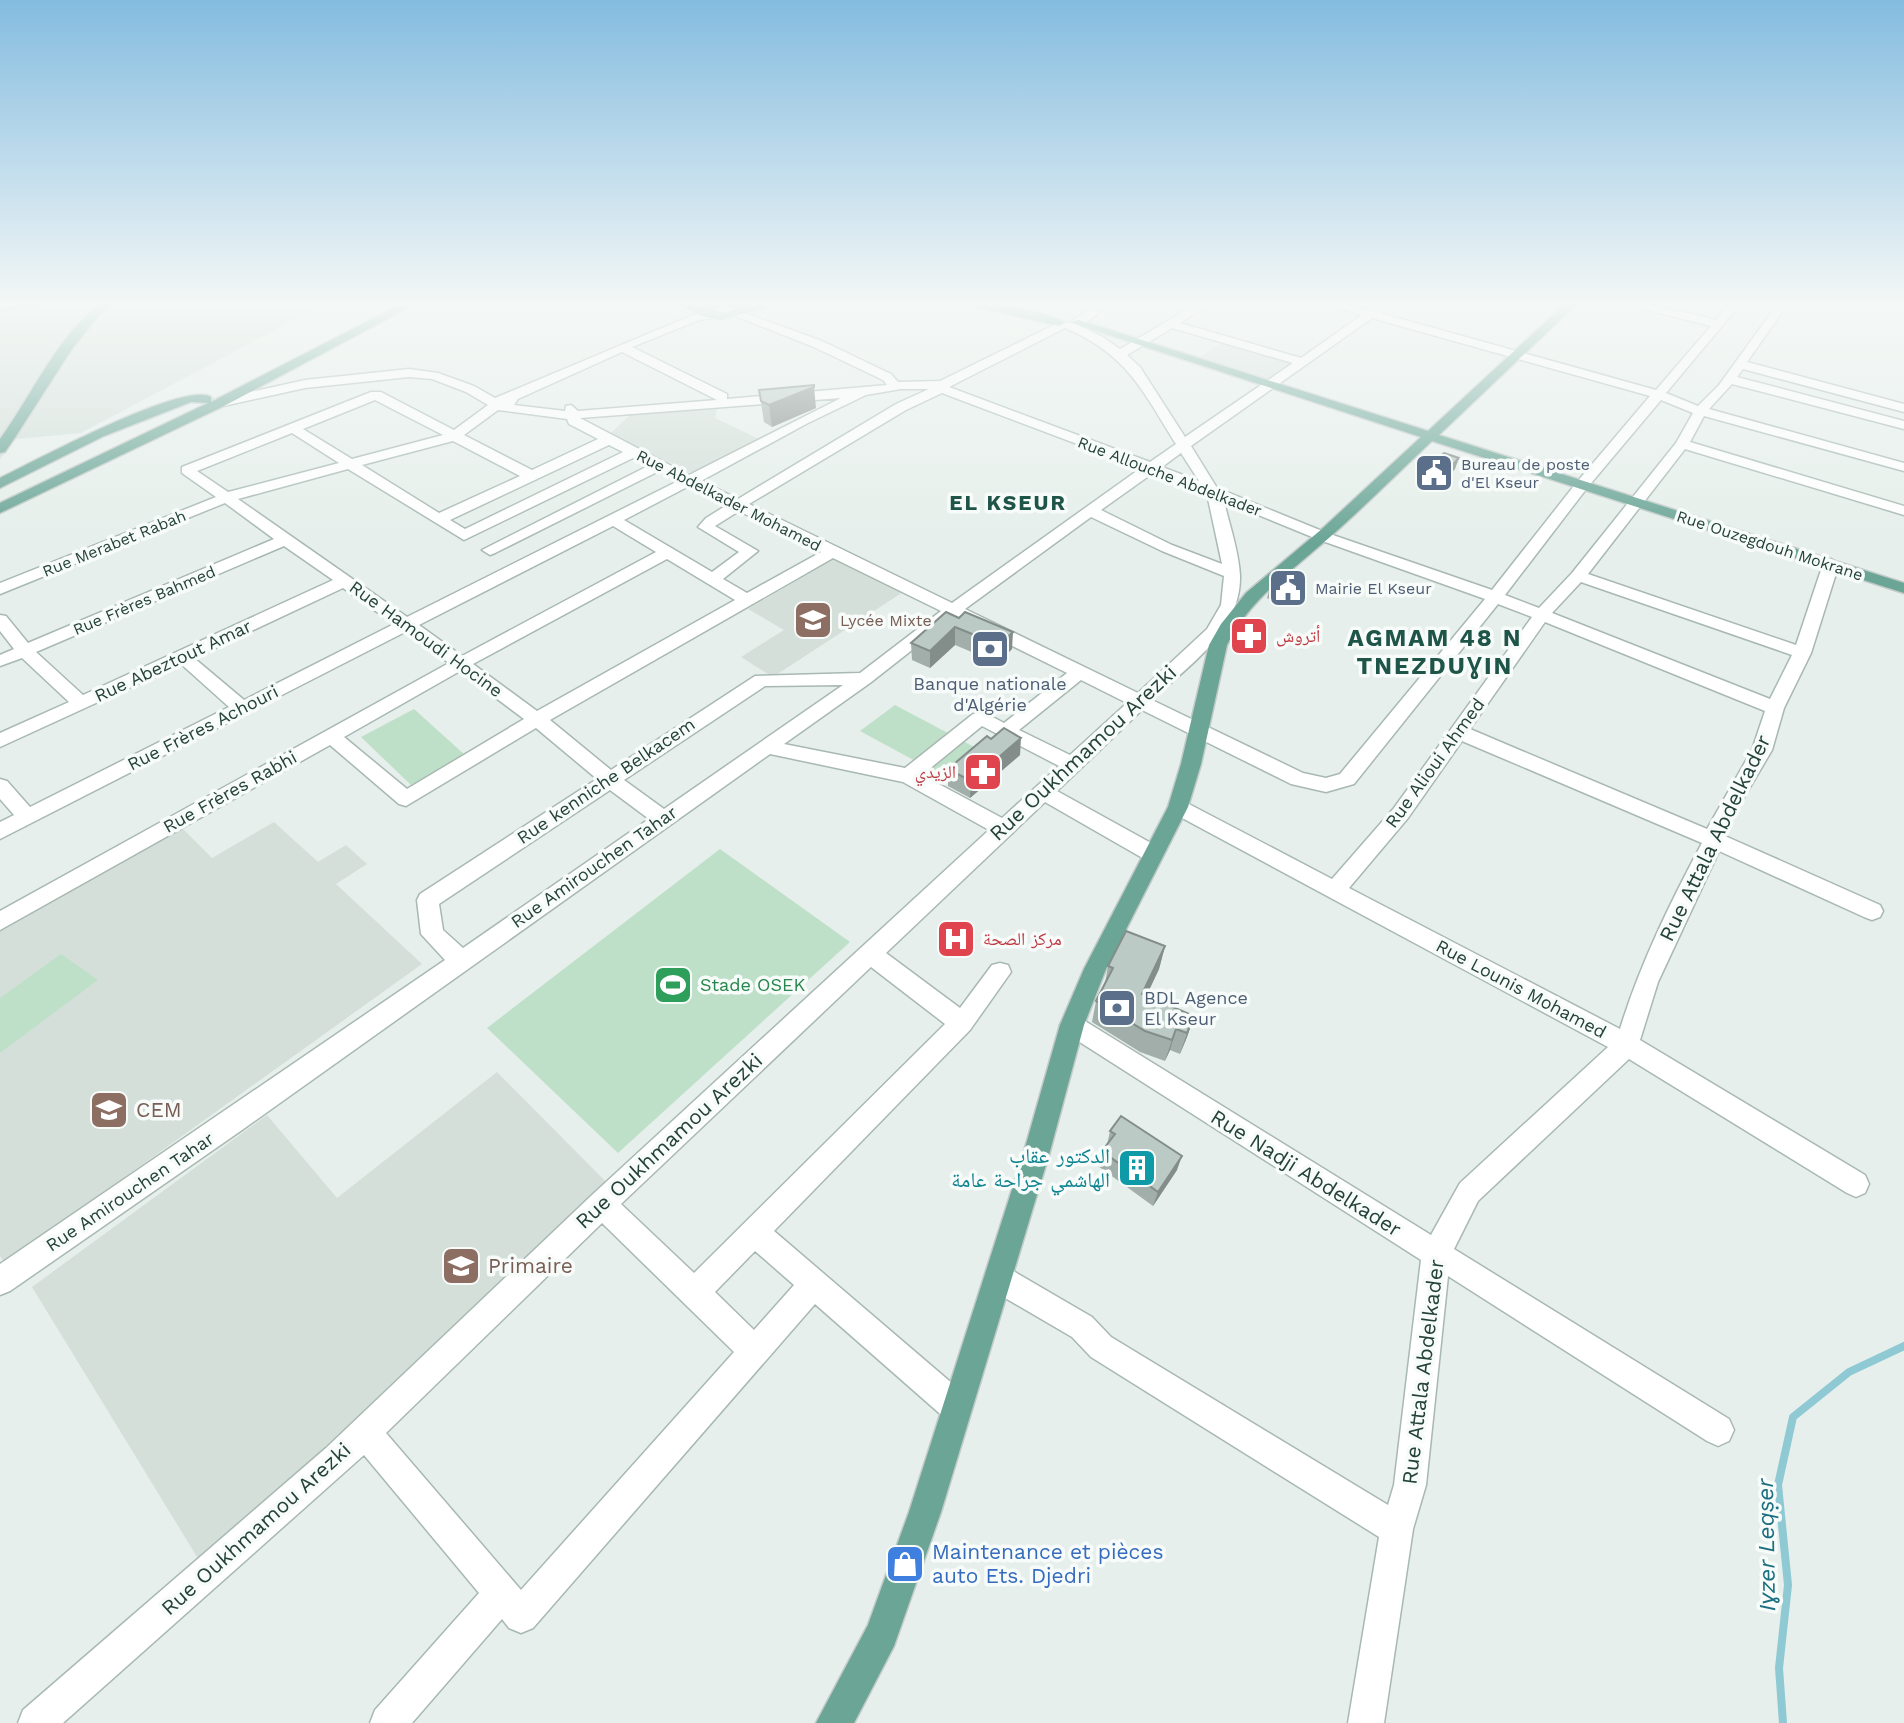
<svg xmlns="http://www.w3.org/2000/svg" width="1904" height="1723" font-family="'Work Sans','Noto Naskh Arabic',sans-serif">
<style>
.built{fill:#d4dfda}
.green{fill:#bfe0c8}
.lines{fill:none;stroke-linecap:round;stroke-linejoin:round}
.stream-far1{stroke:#8ec9d4;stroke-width:3.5}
.stream{stroke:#8ec9d4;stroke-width:8}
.minor-casing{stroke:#a8b8b2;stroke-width:3}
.major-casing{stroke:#c2cac8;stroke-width:3}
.minor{fill:#fff;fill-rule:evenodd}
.major{fill:#6aa596;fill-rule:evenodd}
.wall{fill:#a1aea9}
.shaded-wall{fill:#838d89}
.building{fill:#bbcac4;stroke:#838d89;stroke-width:2}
.labels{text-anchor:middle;stroke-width:7;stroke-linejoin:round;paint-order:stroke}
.far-service-label{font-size:16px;fill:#4e5e75;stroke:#f7fbf9;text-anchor:start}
.far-street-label{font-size:16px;fill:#24423a;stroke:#f7fbf9}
.far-education-label{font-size:16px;fill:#785e54;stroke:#f7fbf9;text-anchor:start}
.health-label{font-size:18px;fill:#be3a42;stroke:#f7fbf9;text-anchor:start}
.street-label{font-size:18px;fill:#24423a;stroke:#f7fbf9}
.service-label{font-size:18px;fill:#4e5e75;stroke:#f7fbf9}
.leisure-label{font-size:18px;fill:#27864d;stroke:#f7fbf9;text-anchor:start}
.far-district-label{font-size:21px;font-weight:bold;letter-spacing:2px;fill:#1f5548;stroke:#f7fbf9}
.near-street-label{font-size:21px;fill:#24423a;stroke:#f7fbf9}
.near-education-label{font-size:21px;fill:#785e54;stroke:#f7fbf9;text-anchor:start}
.near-culture-label{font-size:21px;fill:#0d838f;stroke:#f7fbf9;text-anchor:end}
.near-shop-label{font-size:21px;fill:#366cbe;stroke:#f7fbf9;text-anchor:start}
.near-water-label{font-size:23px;font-style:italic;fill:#1c6f80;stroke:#f7fbf9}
.district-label{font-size:24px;font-weight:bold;letter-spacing:2px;fill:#1f5548;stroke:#f7fbf9}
</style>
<rect width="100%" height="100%" fill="#e6efeb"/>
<!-- built -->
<g class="built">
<path d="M0,302h383l-8,4 -62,4 -232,123 -65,6 -16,20z"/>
<path d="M1223,342l70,21 -24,16 -69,-22z"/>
<path d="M717,409l-2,9 44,21 -65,35 -84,-40 20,-19z"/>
<path d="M836,557l67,35 -130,85 -32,-20 43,-27 -36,-21z"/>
<path d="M274,822l44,40 28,-17 21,19 -31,20 86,80 -417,299 -5,-7v-327l181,-102 31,31z"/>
<path d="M497,1072l115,116 -410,377 -170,-278 235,-172 70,83z"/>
</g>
<!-- green -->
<g class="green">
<path d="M895,705l81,43 -33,28 -83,-45z"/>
<path d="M414,709l51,46 -54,30 -50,-48z"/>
<path d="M720,849l130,93 -232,211 -131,-125z"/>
<path d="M61,954l37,26 -98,73v-55z"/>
</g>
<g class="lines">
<!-- stream-far1 -->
<path class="stream-far1" d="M0,310l51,-8"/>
<!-- stream -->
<path class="stream" d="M1783,1723l-4,-55 9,-83 -10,-100 15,-68 56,-45 55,-26"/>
<defs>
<g id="minor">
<path d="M994,302h14l7,4 -6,3z"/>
<path d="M1070,302h39l-15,15 -15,9 22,10 19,13 80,-47h12l-32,21 121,35 61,-43 -39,-11 -1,-2h16l31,8 12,-8h12l-13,11 276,77 55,-64 -88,-22 -1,-2h17l77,18 15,-18h11l-76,91 32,13 21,-21 60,-83h10l-42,60 157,42v8l-161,-43 -6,8 167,44v8l-172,-45 -23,25 195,54v8l-200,-55 -14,26 214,64v9l-219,-66 -97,125 208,71 27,-81 8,-5 8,5 -28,89 -27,55 -12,42 -43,73 -4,13 155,69 3,6 -3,6 -8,3 -8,-3 -145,-66 -61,131 -18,58 225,135 4,9 -4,9 -9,4 -9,-4 -218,-134 -151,142 -24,48 275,170 5,11 -5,11 -11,5 -11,-5 -259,-165 -22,209 -13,44 -29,194h-36l31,-186 -288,-180 -19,-20 -84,-49 -4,-10 4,-10 10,-4 10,4 84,49 19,20 277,168 6,-20 27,-225 -357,-228 -4,-7 4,-7 8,-3 8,3 351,217 29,-52 148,-136 -437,-235 -3,-5 3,-5 7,-2 7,2 147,77 62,-71 138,-191 -34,-13 -144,180 -28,8 -35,-8 -149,-74 -85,81 103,57 3,6 -3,6 -7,2 -7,-2 -101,-58 -159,151 74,55 32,-43 8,-2 8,2 3,7 -41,58 -196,201 194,166 4,11 -4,11 -11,4 -11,-4 -131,-115 -282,324 -12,5 -12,-5 -7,-9 -90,104h-42l5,-13 104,-117 -115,-138 -301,268h-45l5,-13 303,-262 266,-253 397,-365 -86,-48 -133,-28 -528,376 -232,161 -10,4v-31l445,-304 -24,-26 -4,-34 3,-6 177,-115 -61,-51 -130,78 -7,-2 -69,-59 -330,185v-19l449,-248 -44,-31 -405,207v-17l14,-7 -14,-16v-20l7,2 23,26 199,-100 -48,-43 -181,83v-14l69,-31 -47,-44 -22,8v-11l14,-6 -14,-18v-16l6,1 22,27 246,-104 -49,-36 -225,91v-11l216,-86 -34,-24v-6l189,-75h10l73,38 34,-25 -22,-13 -34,-13 -23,-2 -104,11 -86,19 -6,-4 1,-3 91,-20 104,-11 29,4 36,13 21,12 198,-83 19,-2 6,3 -2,2 -17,2 -67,27 95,47v5l160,-14 -4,-5 -69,-33 -79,-31 -2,-2 6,-3 83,30 69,33 7,8 42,-1 118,-58h11l21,-14 -19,-5zM1372,318l278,78 -73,86 -85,108 -165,-57 -110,-45 -26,-42zM1065,328c62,26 77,62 111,116l-26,18 -201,-75zM1172,328l121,35 -108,74 -45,-70 -13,-12zM622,352l95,48 -139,11 -7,-6 -5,1 -1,5 -51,-6 4,-6zM901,389h28l-33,15 -158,95 -37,-18 107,-58 58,-28zM942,393l199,75 -189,135 -203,-99 157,-94zM841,398l-152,77 -109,-57zM375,400l68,35 -91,24 -49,-30zM1661,400l32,13 -17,30 -104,130 -33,35 -34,-13 82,-107zM498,410l69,9 2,5 29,15 -66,31 -68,-35zM292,433l47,30 -111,29 -31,-21zM453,441l67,35 -81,37 -77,-48zM609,445l14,7 -158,77 -15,-9zM1181,453l18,28 -37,-14zM633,458l15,8 -166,84 8,5 5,-2 164,-82 19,10 -271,136 -169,-118 110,-30 116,71zM1153,473l54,21 15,70 -50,-19 -71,-35zM689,486l38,19 -21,13 -8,9 41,25 -27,20 -88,-52zM1224,501l93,38 168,60 -145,175 -14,4 -23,-5 -151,-73c37,-35 89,-69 88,-124 -1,-25 -11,-52 -16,-75zM739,511l82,41 -74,41 -24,-14 35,-28 -43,-25zM1091,517l71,34 62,25 -3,29 -14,24 -69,64 -173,-84zM613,526l43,26 -194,104 -43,-31zM284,546l49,34 -250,115 -47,-43zM833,558l108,53 -81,62 -105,3 -144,94 -61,-50zM667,559l68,41 -198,111 -64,-47zM1581,582l211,73 -22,44 -218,-86zM343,588l51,36 -150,76 -50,-42zM954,617l113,56 -63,50 -17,-9h-14l-68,54 -121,-24 86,-61zM1545,622l220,89 -13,39 -45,79 -237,-100zM460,671l64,48 -117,70 -63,-52zM1081,680l46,23 -57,52 -51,-25zM843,685l-179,124 -40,-29 141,-94zM982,726l77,40 -57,52 -80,-43zM1462,741l240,102c-32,60 -62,121 -82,186l-271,-141 59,-70zM610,790l39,29 -186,129 -20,-18 -4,-26zM871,967l74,57 -251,249 -73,-69zM602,1223l132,129 -213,238 -135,-157zM755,1251l39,34 -40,45 -39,-38z"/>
</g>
<g id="major">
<path d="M103,302h13l-16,12 -28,35 -56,87 -11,16 -5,1v-14c33,-45 57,-104 103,-137z"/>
<path d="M405,302h14l-195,104 -224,107v-10l208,-100 -17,-1 -87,34 -104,52v-10c31,-15 185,-98 211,-81v5z"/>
<path d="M672,302h14l15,6c10,-9 36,-10 47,-2l20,-4h18l-65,18 -16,-3zM723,305l14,3 -11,5 -14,-2z"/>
<path d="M954,302c23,-2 93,8 111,21l-6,3z"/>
<path d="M1567,302h12l-140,133 465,148v10l-472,-152c-34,32 -67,65 -102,96 -38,34 -80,61 -103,108l-26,119 -13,43 -82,162 -22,56 -35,130 -108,357 -47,134 -40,77h-38l52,-98 41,-113 114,-357 37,-130 24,-56 84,-162 13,-43 28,-119 12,-21 25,-31 77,-65 98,-91 -352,-115 10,-2 349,111z"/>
</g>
</defs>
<!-- minor casing -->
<use href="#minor" class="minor-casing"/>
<!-- major casing -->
<use href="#major" class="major-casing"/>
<!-- minor -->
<use href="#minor" class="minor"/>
<!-- major -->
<use href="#major" class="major"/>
</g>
<!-- wall -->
<g class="wall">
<path d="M759,390l57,18 -44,19 -8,-5z"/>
<path d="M1432,463l23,6 -11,11 -16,-6z"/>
<path d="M1270,587h26l-16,17 -13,-6z"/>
<path d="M946,612l66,37 -14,14 -43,-18 -25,23 -18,-8 -1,-17z"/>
<path d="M1020,755l-50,43 -22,-12v-17z"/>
<path d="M1165,946l-6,23 -13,27 48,20 -7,21 -7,17 -10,-4 -5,11 -25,-9 -48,-30 4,-21 9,-18 3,-17z"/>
<path d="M1110,1131l67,39 -24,36 -55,-40 4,-15 5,-6z"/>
</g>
<!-- shaded-wall -->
<g class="shaded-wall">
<path d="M814,387l2,21 -44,19 -3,-22z"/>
<path d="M1459,458l-4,11 -11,11 4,-11z"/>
<path d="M1300,576l-4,11 -16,17 3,-12z"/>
<path d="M955,627v18l-25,23v-17z"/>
<path d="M1013,632l-1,17 -14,14 1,-18z"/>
<path d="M1021,738l-1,17 -50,43 1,-17z"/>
<path d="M1165,946l-6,23 -22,47 5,-22z"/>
<path d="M1194,1016l-7,21 -7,17 7,-21z"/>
<path d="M1176,1029l-6,21 -5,11 7,-21z"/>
<path d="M1182,1156l-5,14 -24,36 5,-14z"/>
</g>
<!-- building -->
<g class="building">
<path d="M814,385v2l-45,18 -8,-4 -2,-11z"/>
<path d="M1444,453l15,5 -11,11 -16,-6z"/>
<path d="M1287,571l13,5 -17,16 -13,-5z"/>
<path d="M946,612l13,6 6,-6 48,20 -14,13 -44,-18 -25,24 -19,-8z"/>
<path d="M1004,728l17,10 -50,43 -23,-12 39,-33 4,3z"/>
<path d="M1126,931l39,15 -23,48 52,22 -7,17 -11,-4 -4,11 -27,-9 -49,-30 17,-33 -5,-2z"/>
<path d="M1121,1116l61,40 -24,36 -56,-41 13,-17 -5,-3z"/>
</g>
<!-- sky -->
<linearGradient id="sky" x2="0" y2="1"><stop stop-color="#84bce0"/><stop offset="0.56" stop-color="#f4f8f6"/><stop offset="1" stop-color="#f4f8f6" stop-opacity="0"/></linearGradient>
<rect width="1904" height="543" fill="url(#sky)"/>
<!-- icons -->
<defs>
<symbol id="civic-square" viewBox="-11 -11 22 22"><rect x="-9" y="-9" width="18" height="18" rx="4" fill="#5c6f8a" stroke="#f7fbf9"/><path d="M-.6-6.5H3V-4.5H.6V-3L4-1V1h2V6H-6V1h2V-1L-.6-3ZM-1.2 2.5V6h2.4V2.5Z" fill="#fff"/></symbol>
<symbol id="school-square" viewBox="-11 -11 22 22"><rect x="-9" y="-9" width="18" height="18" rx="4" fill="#8d6e63" stroke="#f7fbf9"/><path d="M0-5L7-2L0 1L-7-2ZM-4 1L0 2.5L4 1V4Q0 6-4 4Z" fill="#fff"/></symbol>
<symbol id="pharmacy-square" viewBox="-11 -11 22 22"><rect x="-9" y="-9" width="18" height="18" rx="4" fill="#e0444e" stroke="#f7fbf9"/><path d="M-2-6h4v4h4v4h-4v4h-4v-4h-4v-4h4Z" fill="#fff"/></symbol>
<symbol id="bank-square" viewBox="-11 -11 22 22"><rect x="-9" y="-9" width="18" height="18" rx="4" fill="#5c6f8a" stroke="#f7fbf9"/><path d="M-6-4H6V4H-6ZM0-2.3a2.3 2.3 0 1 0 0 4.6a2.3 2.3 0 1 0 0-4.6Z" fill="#fff"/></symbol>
<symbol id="hospital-square" viewBox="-11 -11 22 22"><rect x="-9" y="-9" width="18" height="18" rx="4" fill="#e0444e" stroke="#f7fbf9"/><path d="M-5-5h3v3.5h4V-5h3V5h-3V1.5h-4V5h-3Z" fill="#fff"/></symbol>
<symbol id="stadium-square" viewBox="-11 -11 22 22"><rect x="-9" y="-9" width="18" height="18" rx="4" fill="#2e9e5b" stroke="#f7fbf9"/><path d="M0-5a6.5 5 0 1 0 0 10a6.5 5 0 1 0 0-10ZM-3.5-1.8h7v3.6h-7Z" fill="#fff"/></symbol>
<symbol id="building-square" viewBox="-11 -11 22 22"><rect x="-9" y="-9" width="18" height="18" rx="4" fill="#0f9aa8" stroke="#f7fbf9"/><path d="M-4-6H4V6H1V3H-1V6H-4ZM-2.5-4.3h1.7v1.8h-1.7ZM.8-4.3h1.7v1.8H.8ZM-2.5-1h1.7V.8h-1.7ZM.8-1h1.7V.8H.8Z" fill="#fff"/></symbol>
<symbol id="shop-square" viewBox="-11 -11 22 22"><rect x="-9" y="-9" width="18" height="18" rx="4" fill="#3f7fe0" stroke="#f7fbf9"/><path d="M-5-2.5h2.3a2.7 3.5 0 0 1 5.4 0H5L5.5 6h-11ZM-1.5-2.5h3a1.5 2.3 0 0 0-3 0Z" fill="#fff"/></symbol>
</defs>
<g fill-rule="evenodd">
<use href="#civic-square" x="1412" y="451" width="44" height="44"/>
<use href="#civic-square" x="1266" y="566" width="44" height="44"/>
<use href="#school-square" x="791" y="598" width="44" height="44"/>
<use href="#pharmacy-square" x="1227" y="614" width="44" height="44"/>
<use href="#bank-square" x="968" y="627" width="44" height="44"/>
<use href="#pharmacy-square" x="961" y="750" width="44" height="44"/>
<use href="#hospital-square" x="934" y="917" width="44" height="44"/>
<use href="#stadium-square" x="651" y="963" width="44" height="44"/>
<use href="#bank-square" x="1095" y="986" width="44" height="44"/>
<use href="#school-square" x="87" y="1088" width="44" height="44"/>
<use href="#building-square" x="1115" y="1146" width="44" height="44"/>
<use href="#school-square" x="439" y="1244" width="44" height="44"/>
<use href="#shop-square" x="883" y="1542" width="44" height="44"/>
</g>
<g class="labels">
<!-- far-service labels -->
<g class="far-service-label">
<text x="1461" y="470">Bureau de poste<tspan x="1461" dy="18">d'El Kseur</tspan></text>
<text x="1315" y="594">Mairie El Kseur</text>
</g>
<!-- far-street labels -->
<g class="far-street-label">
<text transform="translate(1170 476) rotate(21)" y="6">Rue Allouche Abdelkader</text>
<text transform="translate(729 500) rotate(27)" y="6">Rue Abdelkader Mohamed</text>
<text transform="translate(114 543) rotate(-22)" y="6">Rue Merabet Rabah</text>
<text transform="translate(1770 545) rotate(18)" y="6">Rue Ouzegdouh Mokrane</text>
<text transform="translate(144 600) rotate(-23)" y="6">Rue Frères Bahmed</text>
</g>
<!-- far-education labels -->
<g class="far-education-label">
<text x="840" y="626">Lycée Mixte</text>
</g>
<!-- health labels -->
<g class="health-label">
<text x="1276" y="642">أتروش</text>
<text x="956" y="778" text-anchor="end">الزيدي</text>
<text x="983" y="945">مركز الصحة</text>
</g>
<!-- street labels -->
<g class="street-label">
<text transform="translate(426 639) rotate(36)" y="6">Rue Hamoudi Hocine</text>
<text transform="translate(173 661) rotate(-25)" y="6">Rue Abeztout Amar</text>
<text transform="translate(203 728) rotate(-27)" y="6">Rue Frères Achouri</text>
<text transform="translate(1435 763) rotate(-54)" y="6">Rue Alioui Ahmed</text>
<text transform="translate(606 781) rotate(-34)" y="6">Rue kenniche Belkacem</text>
<text transform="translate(230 792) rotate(-29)" y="6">Rue Frères Rabhi</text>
<text transform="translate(594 867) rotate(-35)" y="6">Rue Amirouchen Tahar</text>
<text transform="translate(1521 989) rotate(28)" y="6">Rue Lounis Mohamed</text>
<text transform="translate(130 1192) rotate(-34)" y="6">Rue Amirouchen Tahar</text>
</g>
<!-- service labels -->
<g class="service-label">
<text x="990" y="690">Banque nationale<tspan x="990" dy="21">d'Algérie</tspan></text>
<text x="1144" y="1004" text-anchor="start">BDL Agence<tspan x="1144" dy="21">El Kseur</tspan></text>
</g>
<!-- leisure labels -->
<g class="leisure-label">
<text x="700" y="991">Stade OSEK</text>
</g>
<!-- far-district labels -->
<g class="far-district-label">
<text x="1008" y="510">EL KSEUR</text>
</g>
<!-- near-street labels -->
<g class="near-street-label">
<text transform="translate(1083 753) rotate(-43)" y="7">Rue Oukhmamou Arezki</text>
<text transform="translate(1715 838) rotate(-64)" y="7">Rue Attala Abdelkader</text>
<text transform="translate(669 1141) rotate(-43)" y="7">Rue Oukhmamou Arezki</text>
<text transform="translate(1306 1173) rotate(32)" y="7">Rue Nadji Abdelkader</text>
<text transform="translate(1423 1372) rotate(-83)" y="7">Rue Attala Abdelkader</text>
<text transform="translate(256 1529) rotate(-42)" y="7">Rue Oukhmamou Arezki</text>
</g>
<!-- near-education labels -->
<g class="near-education-label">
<text x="136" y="1117">CEM</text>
<text x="488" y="1273">Primaire</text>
</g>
<!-- near-culture labels -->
<g class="near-culture-label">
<text x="1110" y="1163">الدكتور عقاب<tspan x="1110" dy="24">الهاشمي جراحة عامة</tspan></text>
</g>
<!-- near-shop labels -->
<g class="near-shop-label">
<text x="932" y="1559">Maintenance et pièces<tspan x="932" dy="24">auto Ets. Djedri</tspan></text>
</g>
<!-- near-water labels -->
<g class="near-water-label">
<text transform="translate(1766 1545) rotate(-91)" y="8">Iɣzer Leqṣer</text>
</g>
<!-- district labels -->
<g class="district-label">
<text x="1435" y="646">AGMAM 48 N<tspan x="1435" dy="28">TNEZDUƔIN</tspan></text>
</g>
</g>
</svg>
